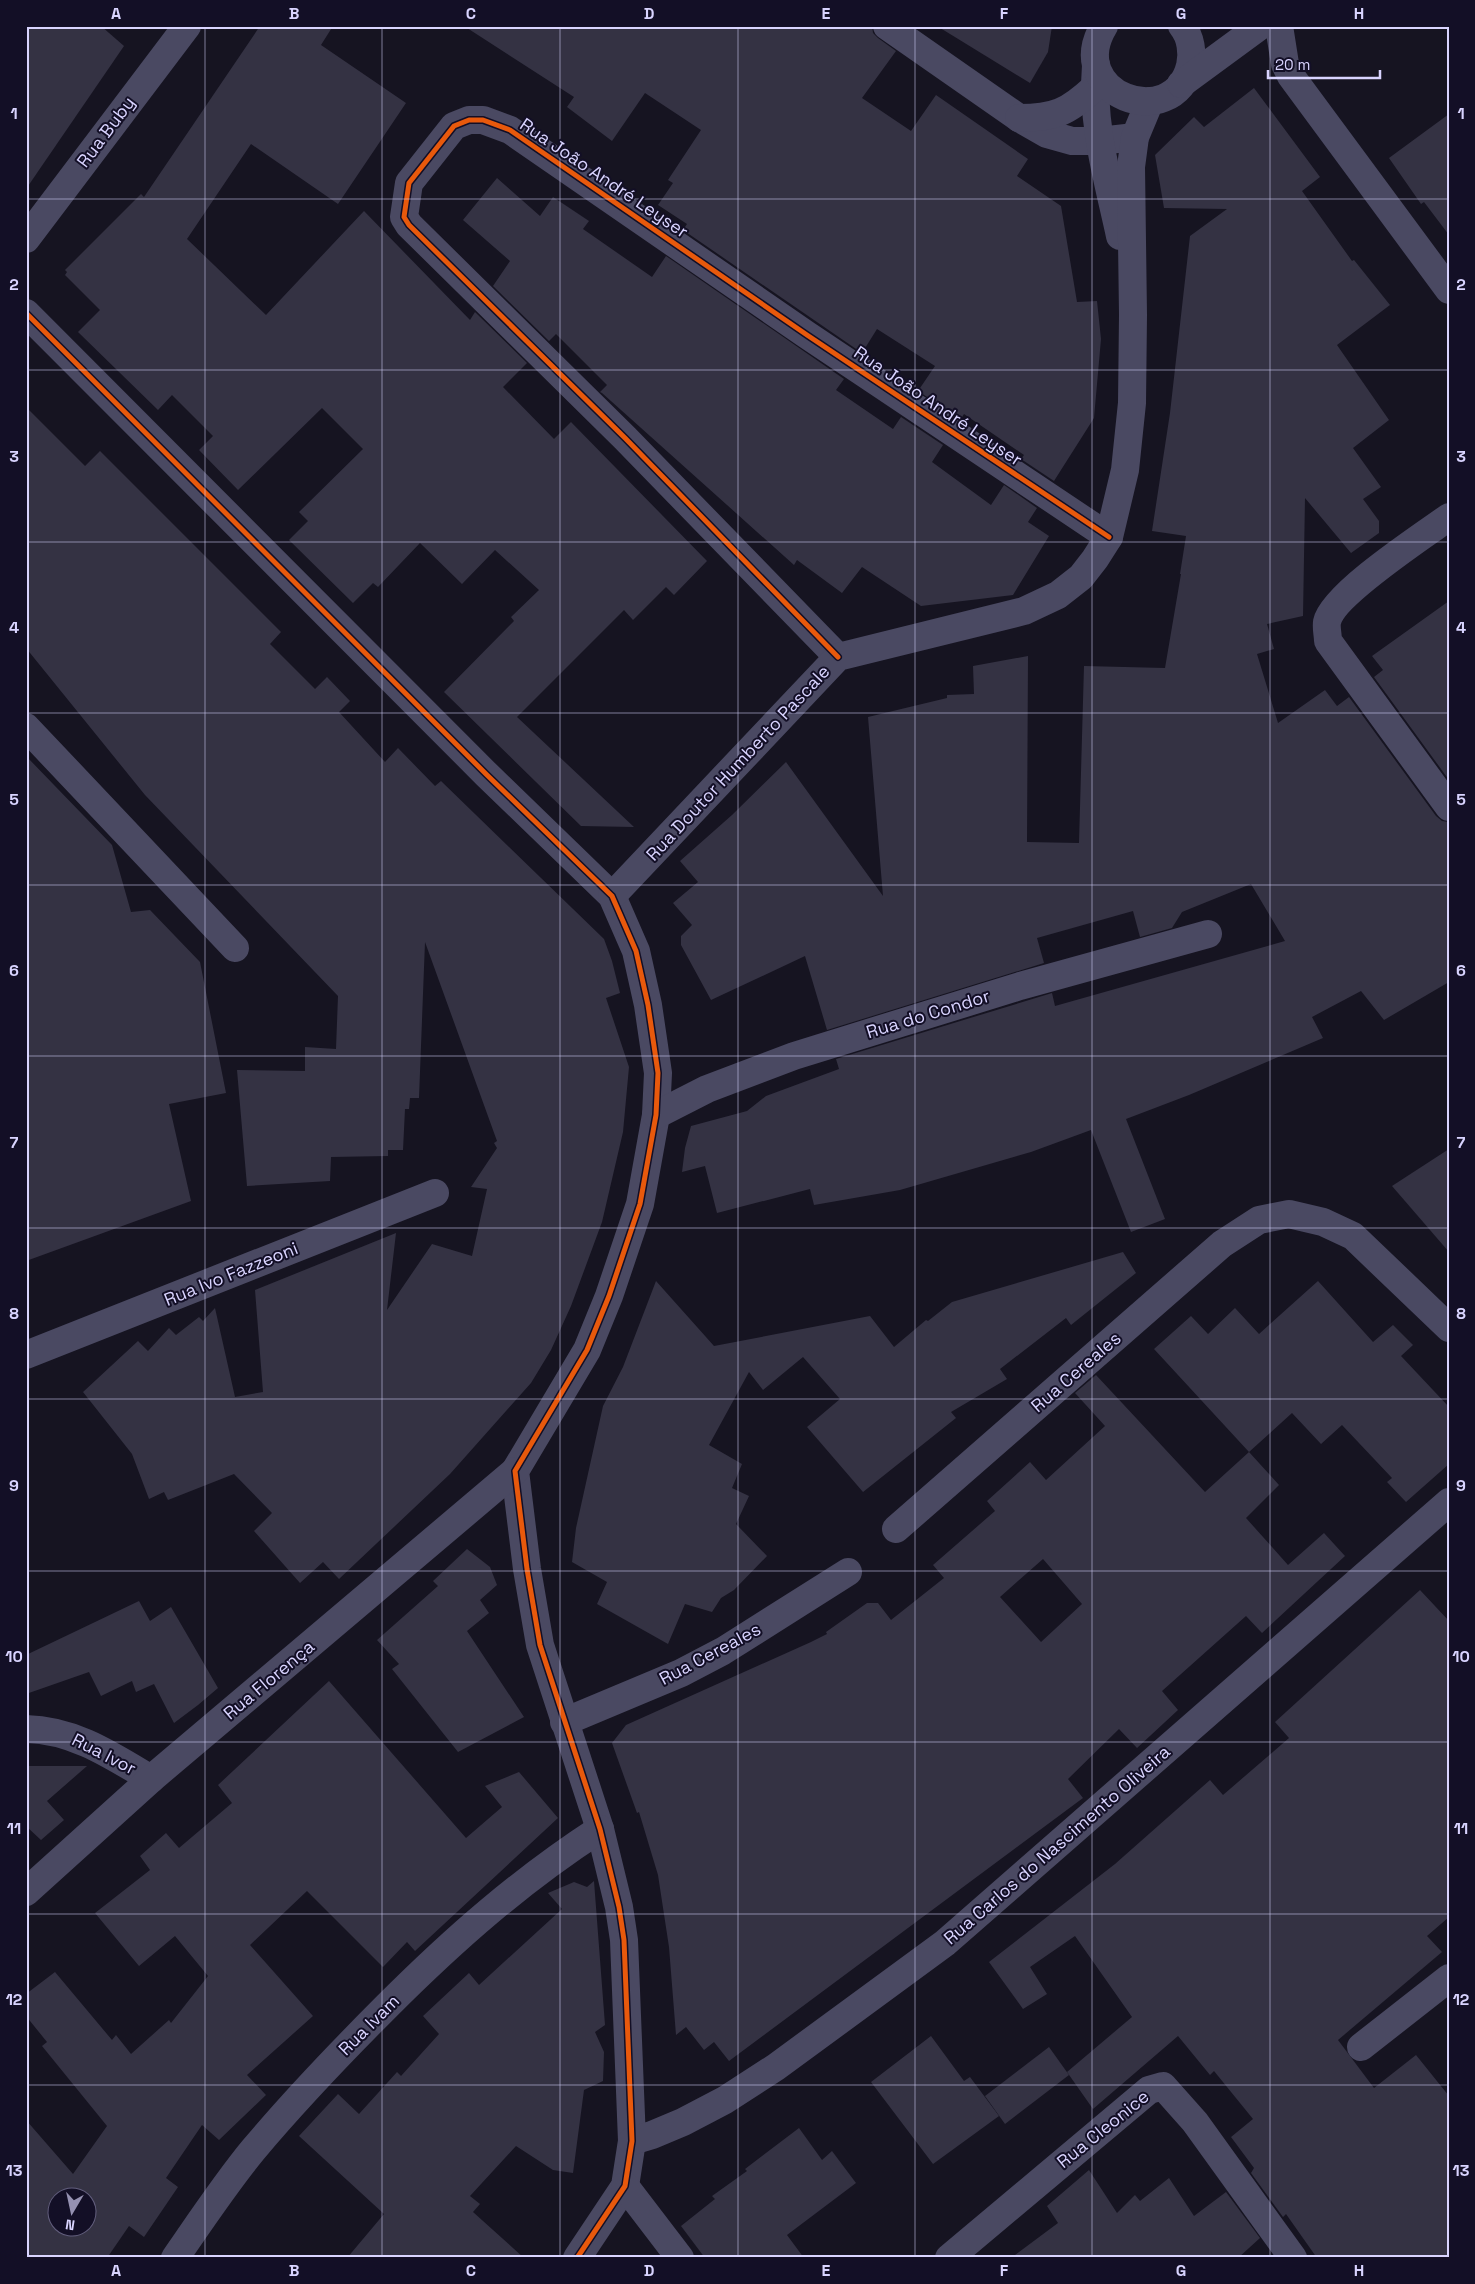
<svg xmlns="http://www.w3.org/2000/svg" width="1475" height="2284" font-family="'Space Grotesk',sans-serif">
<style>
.building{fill:#343243;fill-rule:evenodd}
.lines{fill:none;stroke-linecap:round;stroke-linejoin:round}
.minor{stroke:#4a4962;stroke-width:28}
.tertiary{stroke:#4a4962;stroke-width:28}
.cycleway-casing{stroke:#130f26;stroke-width:8}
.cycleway{stroke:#e8590c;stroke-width:5}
.grid{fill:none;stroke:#d9d4ff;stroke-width:1;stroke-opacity:0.55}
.labels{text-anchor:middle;stroke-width:4;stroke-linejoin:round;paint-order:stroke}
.street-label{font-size:18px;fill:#d9d4ff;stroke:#130f26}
.neatline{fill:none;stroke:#d9d4ff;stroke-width:2}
.grid-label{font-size:16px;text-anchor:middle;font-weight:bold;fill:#d9d4ff}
</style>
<rect width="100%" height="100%" fill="#161421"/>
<!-- building -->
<g class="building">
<path d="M26,26h75l23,20 -98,143z"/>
<path d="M260,26h73l-12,19 85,58 -68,101 -87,-60 -64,95 79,76 98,-104 106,109 5,-8 52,51 -24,24 51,52 17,-17 136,139 -33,34 -8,-8 -33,33 -9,-10 -107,107 117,110 -53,-1 -137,-134 70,-71 -3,-4 28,-27 -44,-40 -33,34 -42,-41 -42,44 -5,-4 -20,20 -64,-63 19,-19 -9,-9 64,-63 -41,-41 -84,82 -39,-40 14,-14 -41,-41 -14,15 -80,-78 22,-22 -35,-35 2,-3 -2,-2 76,-76 3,3z"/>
<path d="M464,26h408l1,7 5,5 18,13 -34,47 49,33 25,-36 92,64 -11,17 44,30 16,96 20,-1 4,38 -7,79 -40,63 -33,-22 3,-4 -60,-41 -3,5 -43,-28 17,-25 -58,-37 -15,24 -179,-123 4,-6 -29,-19 15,-22 -5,-3 33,-50 -56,-37 -33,48 -45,-34 7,-10z"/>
<path d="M937,26h115l-4,26 -18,31z"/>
<path d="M1254,88l66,89 -18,14 50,70 2,-1 36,45 -53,40 52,75 -36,28 28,39 -18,12 16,22v12l-28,20 -46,-55 -2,118 -36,8 7,25 -17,5 21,69 47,-33 12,16 12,-9 87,119 6,5 7,1v160l-65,38 -23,-29 -49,26 11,21 -134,57 -63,24 39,100 -34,13 -40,-102 -60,22 -131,38 -86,15 -4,-16 -93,24 -12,-47 -23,6 3,-24 6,-22 56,-15 19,-15 73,-27 -3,-10 216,-66 3,13 230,-65 -34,-57 -69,28 -10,16 -32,9 -7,-26 -96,27 7,25 -217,67 -22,-74 -94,44 -30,-55v-9l11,-11 -19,-22 25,-21 -18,-21 52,-46 54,-53 97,134 -15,-179 79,-19v-3l27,-1 -1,-28 55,-10 -1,186 52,1 5,-177 81,2 16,-94h-1l6,-38 -34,-5 18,-118 20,-177 37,-27 -63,-1 -9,-53 39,-38 10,10z"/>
<path d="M1449,114v121l-25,-33 -3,2 -32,-46z"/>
<path d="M497,178l43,38 13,-19 36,24 -6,8 69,48 14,-21 178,123 -8,11 57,39 8,-12 42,28 -11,17 59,43 13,-20 33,23 -9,14 21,14 -36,59 -92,11 -59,-39 -20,26 -45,-33 -3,5 -192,-172 -2,-1 7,-7 -51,-51 -7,7 -56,-55 17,-25 -47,-41z"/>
<path d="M26,407l59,59 15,-15 181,181 -11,12 45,45 12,-12 23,24 -11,11 46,50 13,-14 37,38 6,-5 163,158 8,22 8,32 -14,5 23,69 -6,65 -21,90 -31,84 -20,44 -20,33 -81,91 -111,105 -16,-17 -23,21 -46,-52 18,-18 -38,-39 -66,26 -4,-8 -15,7 -17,-45 -49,-62 55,-51 10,10 21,-23 7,7 23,-18 4,4 12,-13 20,89 28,-5 -8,-102 141,-57 -9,77 45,-66 40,12 15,-67 -16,-2 26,-39 -3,-5 3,-2 -72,-199 -6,156h-9l-1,11h-4l-2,41h-15v6l-57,1 -1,24 -83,5 -10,-116 68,1v-24l31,2 2,-53 -193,-201 -119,-147z"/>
<path d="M1449,601v179l-75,-103 9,-7 -11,-14z"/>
<path d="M26,756l86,89 19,67 19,-2 50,52 26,131 -57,11 22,97 -165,60z"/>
<path d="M1449,1149v103l-57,-66z"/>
<path d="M1123,1252l13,21 -65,52 -5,-7 -66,51 7,10 -56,33 5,6 -93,74 -56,-65 33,-28 -37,-42 -40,33 -14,-18 -40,73 33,19 -10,24 17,8 -13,28 31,32 -33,34 -13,8 -9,14 -27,-8 -17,40 -71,-40 10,-22 -35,-20 4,-34 27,-122 20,-39 33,-86 58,65 156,-30 24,31 32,-27 2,1 24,-19z"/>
<path d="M1318,1281l55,61 20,-17 20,20 -12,11 48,51v57l-43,38 -19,-20 5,-4 -50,-53 -21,19 -29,-31 -43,39 -95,-103 37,-33 17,18 27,-26 24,26z"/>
<path d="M1096,1375l109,117 44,-40 30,33 -33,33 42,47 36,-32 21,23 -83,77 -16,-17 -84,75 16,19 -41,38 -18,-19 -51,50 15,19 -354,263 -15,-19 -10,8 -18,-23 -10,8 -7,-88 -11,-72 -19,-63 -2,1 -25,-70 14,-18 185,-83 16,-8 -1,-2 41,-29h11l13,17 53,-42 -11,-13 62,-54 -8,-10 43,-39 16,18 59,-54 -30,-33zM1043,1559l39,45 -41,38 -41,-45z"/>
<path d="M467,1549l23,18 7,18 -17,15 9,13 -22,18 57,86 -66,35 -66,-83 7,-5 -22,-24 61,-54 -5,-5z"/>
<path d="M1420,1590l29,31v296l-22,19 15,16 -104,88 36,48 42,-33 33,41v162h-132l-31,-44 -3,3 -32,-44 3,-5 -23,-31 22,-18 -39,-48 -4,4 -32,-39 -85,73 -26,-37 65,-55 -57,-81 -45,31 17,27 -24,15 -34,-47 126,-98 95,-84 13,15 66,-57 -14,-16z"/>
<path d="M139,1601l11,20 21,-14 47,81 -20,17 -24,18 -20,-39 -18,8 -4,-11 -31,15 -12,-24 -63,22v-39z"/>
<path d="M329,1681l137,157 36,-31 -17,-21 34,-14 39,46 -143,133 -8,-9 -24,25 -76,-76 -57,54 63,71 -66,59 19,20 -47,45 -17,-15 -36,53 12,9 -34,50 -15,-11 -22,32h-81v-138l47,54 34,-48 -65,-80 5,-4 -21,-26v-22l29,-22 57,68 4,-5 15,19 38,-34 2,3 37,-47 -33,-40 -36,30 -44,-53 55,-43 -10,-14 26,-23 13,15 53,-45 -14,-18zM58,2196h30v30h-30z"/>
<path d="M26,1766h61l-40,35 17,19 -23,20 -15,-14z"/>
<path d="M594,1881l11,144 -10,7 9,20 -1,29 -19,9 -11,83 -20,-3 -37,-24 -46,50 10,8 -7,8 51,46h-177l37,-44 -85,-78 39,-42 21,20 38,-42 4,4 38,-42 -16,-18 46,-43 10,12 83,-76 -14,-16 26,-11 13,5z"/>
<path d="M931,2036l33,45 6,-4 29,39 -66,48 -62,-82z"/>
<path d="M1049,2047l20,28 -64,49 -20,-28z"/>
<path d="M799,2128l23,32 10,-9 24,32 -69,52 17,23h-99l-24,-32 34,-27 -3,-3 35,-25 -2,-2z"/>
<path d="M1089,2170l28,43 18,-18 5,6 29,-23 25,38 32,-24 34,46 -22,20h-227l47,-35 -11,-17z"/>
</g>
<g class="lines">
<!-- minor -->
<g class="minor">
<path d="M887,26l132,92 28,16 25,7h27l36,-4"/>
<path d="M1096,65c-5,58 12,115 24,171"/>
<path d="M1019,118c36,0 49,-6 75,-30"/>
<path d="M26,239l161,-213"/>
<path d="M26,313l461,462 125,121 24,55 12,54 10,68 -2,42 -16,89 -31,92 -22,54 -72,121 12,98 13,76 60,184 19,78 5,33 8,201 -7,45 -48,72"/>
<path d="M1449,517c-25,18 -117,78 -122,105 -1,6 1,13 1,19l121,166"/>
<path d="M838,657l-213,-219 -216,-213 -5,-8 5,-34 45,-57 15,-6h14l27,10 297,205 302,202"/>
<path d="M26,727l209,221"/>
<path d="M612,896l226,-239 186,-46 34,-16 23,-18 14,-18 14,-22 16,-67 7,-67 1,-88 -2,-148 4,-30 15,-36"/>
<path d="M656,1115l51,-26 87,-33 226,-70 188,-52"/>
<path d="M26,1355l409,-162"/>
<path d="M896,1529l326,-285 37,-24 30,-6 34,8 30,14 96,92"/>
<path d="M564,1722l117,-49 42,-22 125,-79"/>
<path d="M26,1729c48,1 85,26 125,50"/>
<path d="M26,1892l125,-113 364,-308"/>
<path d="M1361,2047l88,-69"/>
<path d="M632,2141l20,-6 31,-13 42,-22 51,-33 169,-124 504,-441"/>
<path d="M625,2186l55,72"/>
<path d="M175,2258c25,-36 50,-74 78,-108 42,-50 88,-98 134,-144 68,-68 133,-125 213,-177"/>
<path d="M949,2258l200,-168 14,-4 32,36 98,136"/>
</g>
<!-- tertiary -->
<g class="tertiary">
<path d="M1104,26c-41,68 69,108 86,40 3,-13 1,-29 -8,-40"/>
<path d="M1279,26l6,38 6,12 158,214"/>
<path d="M1181,84l79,-58"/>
</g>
<defs>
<g id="cycleway">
<path d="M26,313l461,462 125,121 24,55 12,54 10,68 -2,42 -16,89 -31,92 -22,54 -72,121 12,98 13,76 60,184 19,78 5,33 8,201 -7,45 -48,72"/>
<path d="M838,657l-213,-219 -216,-213 -5,-8 5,-34 45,-57 15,-6h14l27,10 297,205 302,202"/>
</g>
</defs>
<!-- cycleway casing -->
<use href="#cycleway" class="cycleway-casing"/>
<!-- cycleway -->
<use href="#cycleway" class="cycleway"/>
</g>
<!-- grid -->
<path class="grid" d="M205,26v2232M382,26v2232M560,26v2232M738,26v2232M915,26v2232M1092,26v2232M1270,26v2232M26,199h1423M26,370h1423M26,542h1423M26,713h1423M26,885h1423M26,1056h1423M26,1228h1423M26,1399h1423M26,1571h1423M26,1742h1423M26,1914h1423M26,2085h1423"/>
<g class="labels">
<!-- street labels -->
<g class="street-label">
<text transform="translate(106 132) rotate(-53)" y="6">Rua Buby</text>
<text transform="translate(604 178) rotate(34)" y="6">Rua João André Leyser</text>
<text transform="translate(938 406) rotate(34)" y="6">Rua João André Leyser</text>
<text transform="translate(738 763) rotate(-47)" y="6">Rua Doutor Humberto Pascale</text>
<text transform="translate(928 1014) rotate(-17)" y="6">Rua do Condor</text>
<text transform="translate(231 1274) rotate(-22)" y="6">Rua Ivo Fazzeoni</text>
<text transform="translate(1076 1372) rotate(-41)" y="6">Rua Cereales</text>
<text transform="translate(710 1654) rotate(-28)" y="6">Rua Cereales</text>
<text transform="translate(269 1680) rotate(-40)" y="6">Rua Florença</text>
<text transform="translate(104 1754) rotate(27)" y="6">Rua Ivor</text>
<text transform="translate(1057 1845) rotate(-41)" y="6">Rua Carlos do Nascimento Oliveira</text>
<text transform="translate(369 2025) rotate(-45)" y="6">Rua Ivam</text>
<text transform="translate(1103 2129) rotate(-39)" y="6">Rua Cleonice</text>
</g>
</g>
<!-- border -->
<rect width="1475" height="2284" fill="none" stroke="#130f26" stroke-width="55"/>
<!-- north arrow -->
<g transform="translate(72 2212) rotate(189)"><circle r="24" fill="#130f26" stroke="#625e7d"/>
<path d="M0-4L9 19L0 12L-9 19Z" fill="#9591b1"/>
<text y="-8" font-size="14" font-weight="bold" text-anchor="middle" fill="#d9d4ff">N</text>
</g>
<!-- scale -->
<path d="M1268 70v8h112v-8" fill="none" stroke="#d9d4ff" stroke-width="2.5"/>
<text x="1275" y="70" font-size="15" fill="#d9d4ff" stroke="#130f26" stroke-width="4" paint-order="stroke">20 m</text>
<rect x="28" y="28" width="1420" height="2228" class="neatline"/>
<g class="grid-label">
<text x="116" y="19">A</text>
<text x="294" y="19">B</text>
<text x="471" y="19">C</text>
<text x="649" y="19">D</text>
<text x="826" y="19">E</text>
<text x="1004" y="19">F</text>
<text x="1181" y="19">G</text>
<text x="1359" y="19">H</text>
<text x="14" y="119">1</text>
<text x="1461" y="119">1</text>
<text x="14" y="290">2</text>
<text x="1461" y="290">2</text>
<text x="14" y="462">3</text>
<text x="1461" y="462">3</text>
<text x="14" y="633">4</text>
<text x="1461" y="633">4</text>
<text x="14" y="805">5</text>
<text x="1461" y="805">5</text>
<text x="14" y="976">6</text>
<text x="1461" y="976">6</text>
<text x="14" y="1148">7</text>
<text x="1461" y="1148">7</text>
<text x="14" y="1319">8</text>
<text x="1461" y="1319">8</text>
<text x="14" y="1491">9</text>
<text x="1461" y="1491">9</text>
<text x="14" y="1662">10</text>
<text x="1461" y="1662">10</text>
<text x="14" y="1834">11</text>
<text x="1461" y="1834">11</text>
<text x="14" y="2005">12</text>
<text x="1461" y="2005">12</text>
<text x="14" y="2176">13</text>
<text x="1461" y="2176">13</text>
<text x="116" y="2276">A</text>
<text x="294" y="2276">B</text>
<text x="471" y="2276">C</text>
<text x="649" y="2276">D</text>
<text x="826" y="2276">E</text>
<text x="1004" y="2276">F</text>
<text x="1181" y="2276">G</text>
<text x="1359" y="2276">H</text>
</g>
</svg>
